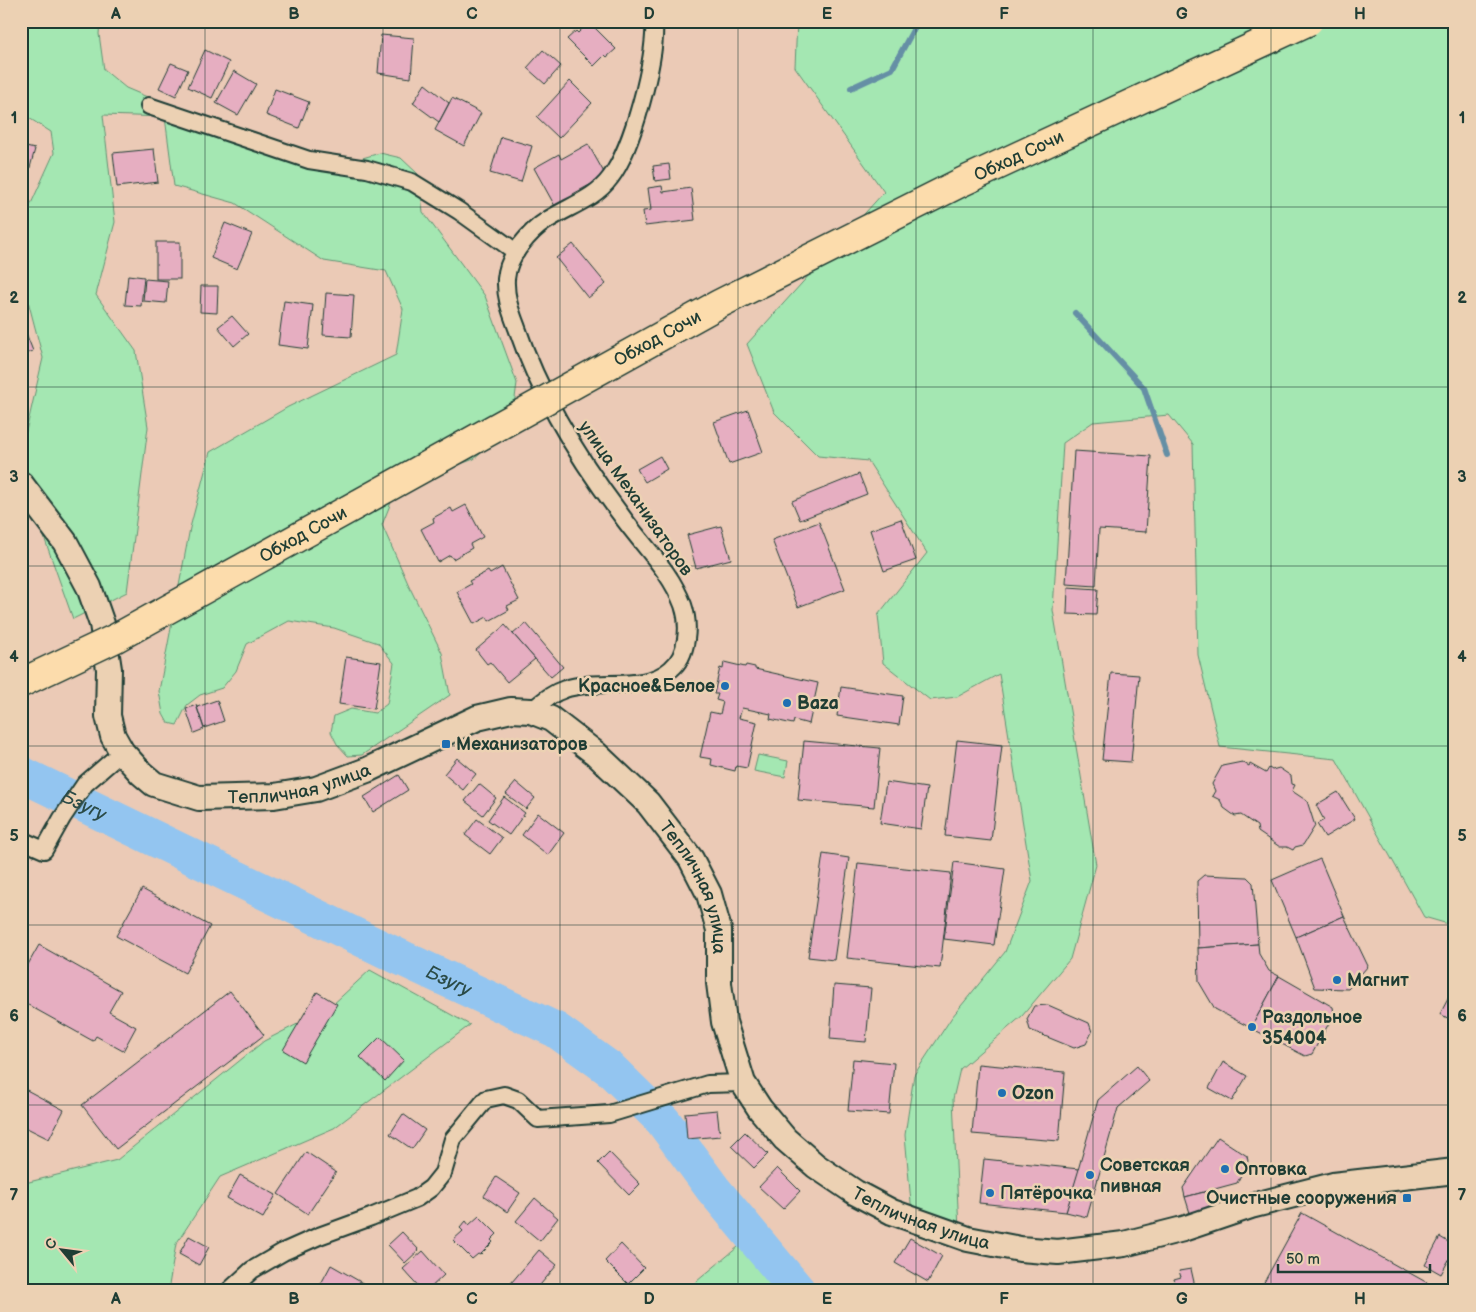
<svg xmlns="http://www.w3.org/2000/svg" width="1476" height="1312" font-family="'Balsamiq Sans',sans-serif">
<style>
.green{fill:#a4e7b2;stroke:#629273}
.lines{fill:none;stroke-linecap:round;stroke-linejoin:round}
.stream{stroke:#658fa5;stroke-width:6}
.river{stroke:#93c5f0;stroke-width:36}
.building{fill:#e6aec1;stroke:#1f3d34}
.street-casing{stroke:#1f3d34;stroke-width:20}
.secondary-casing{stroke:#1f3d34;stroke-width:28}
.street{stroke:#ecd1b3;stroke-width:16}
.secondary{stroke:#ecd1b3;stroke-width:24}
.highway-bridge-casing{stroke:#1f3d34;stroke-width:31;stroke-linecap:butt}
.highway-bridge{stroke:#fcdcac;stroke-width:28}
.grid{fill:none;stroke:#1f3d34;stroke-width:1;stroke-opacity:0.55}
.poi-dot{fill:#1f6fb2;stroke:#ecd1b3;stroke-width:2}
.labels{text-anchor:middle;stroke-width:5;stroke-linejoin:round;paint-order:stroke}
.street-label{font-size:18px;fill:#1f3d34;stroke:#ecd1b3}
.poi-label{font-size:18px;font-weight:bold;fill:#1f3d34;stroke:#ecd1b3;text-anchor:start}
.water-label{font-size:19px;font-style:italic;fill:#2b4b47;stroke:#ecd1b3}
.neatline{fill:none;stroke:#1f3d34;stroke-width:2}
.grid-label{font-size:16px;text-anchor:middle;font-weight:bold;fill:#1f3d34}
</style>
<rect width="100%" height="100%" fill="#ebcab6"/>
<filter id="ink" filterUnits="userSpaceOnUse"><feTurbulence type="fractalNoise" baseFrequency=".02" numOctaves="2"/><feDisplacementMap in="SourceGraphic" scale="10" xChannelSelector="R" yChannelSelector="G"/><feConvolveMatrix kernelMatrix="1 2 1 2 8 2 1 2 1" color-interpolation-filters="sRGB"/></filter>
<g filter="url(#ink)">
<!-- green -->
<g class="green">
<path d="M21,21h79l-1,13 5,36 22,18 194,82 60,-17 21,5 17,16 5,38 62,84 32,87 -6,45 -37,31 -48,18 -32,18 -12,30 28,63 32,65 8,42 -88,60 -14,1 -11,-12 -6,-12 3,-16 17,-7 24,4 12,-9 7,-41 -16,-20 -44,-15 -45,-7 -42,23 -11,27 -14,17 -22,7 -13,10 -10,20 -9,-2 -5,-9 -4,-23 31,-163 20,-76 78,-45 108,-52 7,-46 -17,-38 -62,-10 -89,-58 -61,-17 -9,-69 -62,-2 12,107 -19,73 40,56 12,76 -21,165 -54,27 -52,-147v-19l22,-95 -21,-80 8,-72 24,-53 -3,-21 -30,-19z"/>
<path d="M797,21h658v905l-31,-9 -88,-158 -116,-12 -22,-92 -5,-211 -24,-29 -76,7 -30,21 -10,167 43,255 -26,94 -48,57 -62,53 -7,30 6,131 -47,-16 -7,-79 9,-60 38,-58 53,-65 27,-71 -33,-207 -42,23 -27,3 -47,-37 -5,-48 49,-62 -59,-92 -50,-5 -44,-44 -27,-68 137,-152 -89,-125z"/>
<path d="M758,755l30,6 -3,16 -31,-6z"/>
<path d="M370,970l100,55 -136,103 -114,49 -44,67 -8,47h-147v-107l96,-24 147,-119 65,-33z"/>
<path d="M762,1227l39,61 -2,3h-114z"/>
</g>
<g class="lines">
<!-- stream -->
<g class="stream">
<path d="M851,88l41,-19 26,-48"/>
<path d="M1075,313l69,75 23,67"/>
</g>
<!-- river -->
<path class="river" id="s1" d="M21,774l368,178 167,78 54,39 53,52 50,68 85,102"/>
</g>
<!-- building -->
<g class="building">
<path d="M589,22l27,27 -9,8 -2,-2 -11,11 -27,-27 9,-8 2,2z"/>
<path d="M381,35l33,3 -3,40 -33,-5z"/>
<path d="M205,50l24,12 -17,36 -24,-11z"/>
<path d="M543,50l18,16 -16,18 -18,-16z"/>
<path d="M171,63l17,7 -12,26 -17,-8z"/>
<path d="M234,71l22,13 -18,31 -22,-12z"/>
<path d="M570,81l22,22 -33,35 -22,-21z"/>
<path d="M425,84l24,19 -10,19 -26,-19z"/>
<path d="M275,89l34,13 -10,26 -33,-13z"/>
<path d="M452,98l29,15 -17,33 -29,-16z"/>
<path d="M501,137l31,9 -11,36 -31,-9z"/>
<path d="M588,144l18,32 -33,18 2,4 -19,10 -22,-40 25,-14 2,5z"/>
<path d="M21,146l14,3 -7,26 -7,-1z"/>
<path d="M154,149l4,33 -41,5 -4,-34z"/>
<path d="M669,164l2,15 -16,2 -2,-15z"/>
<path d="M662,186l1,6 28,-4 4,32 -50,6 -2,-15 8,-1 -3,-22z"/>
<path d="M225,223l27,11 -15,35 -26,-11z"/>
<rect x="156" y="242" width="24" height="37"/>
<path d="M573,244l33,40 -18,14 -32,-40z"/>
<path d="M128,275l16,2 -3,29 -16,-1z"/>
<path d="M145,279l23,2 -2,22 -23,-2z"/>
<path d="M201,286h17l-1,27 -17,-1z"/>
<path d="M326,293l28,2 -3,42 -28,-2z"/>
<path d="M284,301l29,4 -5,44 -30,-4z"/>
<path d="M232,316l16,18 -14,12 -16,-19z"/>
<path d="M22,323l11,28 -12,5v-33z"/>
<path d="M748,410l15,42 -34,12 -15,-42z"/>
<path d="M1074,451l77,5 -5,76 -47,-3 -3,57 -30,-2z"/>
<path d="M660,456l7,13 -22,13 -8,-13z"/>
<path d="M859,474l8,20 -67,26 -8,-19z"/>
<path d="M466,505l17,32 -13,7 2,4 -19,11 -3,-4 -12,7 -17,-33 13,-7 -1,-4 18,-10 2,4z"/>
<path d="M901,519l15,41 -32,11 -14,-41z"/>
<path d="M819,522l26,67 -47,18 -26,-67z"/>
<path d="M721,526l10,33 -35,9 -9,-33z"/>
<path d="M502,567l17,33 -12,6 2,4 -20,11 -2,-4 -13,7 -17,-32 14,-8 -2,-3 19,-10 2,3z"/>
<path d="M1068,587l30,2 -2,26 -29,-1z"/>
<path d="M526,623l37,44 -12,10 -38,-43z"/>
<path d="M505,625l30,34 -28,23 -17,-20 -3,2 -11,-14z"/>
<path d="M346,657l35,5 -7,47 -35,-5z"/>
<path d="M724,662l21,5 1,-2 9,2v2l63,14 -9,41 -15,-4 -1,4 -23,-5 1,-5 -29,-6 -3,10 18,4 -10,46 -11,-2 -1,5 -24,-6 1,-6 -12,-2 10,-45 10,2 3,-12 -7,-2 2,-6h-4l6,-26 3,1z"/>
<path d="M1111,673l28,2 -8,87 -29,-2z"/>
<path d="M841,687l62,9 -4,29 -62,-9z"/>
<path d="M217,700l7,21 -20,7 -7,-21z"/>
<path d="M196,705l8,24 -10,4 -8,-24z"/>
<path d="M957,740l45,5 -11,96 -46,-5z"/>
<path d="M804,741l76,7 -6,59 -76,-7z"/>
<path d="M457,758l19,16 -13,16 -19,-16z"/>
<path d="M1242,762l7,4 1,-2 16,9 3,-5 3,2 7,-2 12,8 1,8 3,1 -3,6 15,10 8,25 -12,19 -8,2 -2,3 -6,-3h-7l-22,-15 -1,-6 -16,-11 -6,1 -11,-8 -4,-8 -8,-4 3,-5 -3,-7 10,-18z"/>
<path d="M399,775l9,15 -35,22 -9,-15z"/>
<path d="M516,782l19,16 -9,11 -20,-15z"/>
<path d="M886,782l41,6 -6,41 -41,-6z"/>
<path d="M479,784l17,14 -13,17 -18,-14z"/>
<path d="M1338,792l17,27 -30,18 -8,-13 7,-4 -8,-15z"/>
<path d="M1455,795v17l-6,-2z"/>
<path d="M504,797l21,16 -16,22 -21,-15z"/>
<path d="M538,813l26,20 -16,22 -26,-20z"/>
<path d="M477,819l25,19 -12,16 -25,-19z"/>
<path d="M823,854l26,4 -15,102 -26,-3z"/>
<path d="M1320,859l24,57 -48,21 -24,-57z"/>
<path d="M954,862l51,7 -11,76 -50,-6z"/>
<path d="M858,863l93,10 -11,95 -93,-10z"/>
<path d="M1204,875l43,2 6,6 5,61 -60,4 -1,-67z"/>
<path d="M142,889l68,37 -25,47 -69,-37z"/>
<path d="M1344,916l24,50 -20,23 -33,-1 -19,-51z"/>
<path d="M1258,944l1,10 10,17 10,5 -28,52 -36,-19 -16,-27 -1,-34z"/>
<path d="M39,945l82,46 -12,21 27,15 -13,24 -27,-15 -3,5 -72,-40v-24z"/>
<path d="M1279,976l54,31 1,7 -22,40 -7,2 -54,-28z"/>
<path d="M834,985l37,3 -5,54 -36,-3z"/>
<path d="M230,991l34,44 -148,114 -34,-44z"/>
<path d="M317,992l20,12 -34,58 -20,-12z"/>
<path d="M1449,997l6,3v22l-15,-8z"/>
<path d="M1048,1005l41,18 3,9 -6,12 -12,4 -44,-18 -3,-11 7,-13z"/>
<path d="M380,1037l24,23 -19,21 -25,-24z"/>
<path d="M853,1059l41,4 -5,51 -41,-3z"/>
<path d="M1223,1062l24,14 -15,25 -23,-13z"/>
<path d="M978,1064l87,8 -6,69 -87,-7z"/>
<path d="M1137,1066l12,15 -31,27 -31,109 -21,-5 32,-112z"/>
<path d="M21,1087l43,23 -15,29 -28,-14z"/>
<path d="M717,1110l3,26 -33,3 -2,-26z"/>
<path d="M403,1114l22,16 -13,19 -22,-15z"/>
<path d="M745,1132l23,22 -14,14 -23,-22z"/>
<path d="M1218,1137l29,19 1,5 -11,22 -52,14 -2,-9z"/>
<path d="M306,1152l30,20 -28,42 -30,-20z"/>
<path d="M609,1152l31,32 -11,11 -31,-32z"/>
<path d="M984,1159l95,10 -13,43 -87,-9z"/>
<path d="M777,1168l23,23 -17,18 -24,-22z"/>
<path d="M240,1175l36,20 -13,23 -36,-20z"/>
<path d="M496,1177l24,16 -13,19 -23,-16z"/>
<path d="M1208,1191l4,16 -22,6 -5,-16z"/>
<path d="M535,1198l23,20 -18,23 -24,-20z"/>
<path d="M1302,1213l140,78h-171l-9,-5z"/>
<path d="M479,1216l18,18 -6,6 2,2 -13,13 -2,-1 -6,5 -19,-19 10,-9 -3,-3 6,-7 3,4z"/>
<path d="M402,1232l17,18 -14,13 -17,-18z"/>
<path d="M189,1236l20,11 -10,18 -20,-11z"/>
<path d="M1440,1237l15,9v3l-14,25 -16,-9z"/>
<path d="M910,1238l32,18 -14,26 -33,-19z"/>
<path d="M621,1244l23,24 -16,16 -23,-23z"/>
<path d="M539,1250l18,15 -22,26h-27l-2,-2z"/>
<path d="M423,1251l21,24 -17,16h-4l-20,-22z"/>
<path d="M331,1265l35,20 -3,6h-46z"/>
<path d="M1191,1269l5,22h-19l-3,-12 7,-2 -2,-6z"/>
</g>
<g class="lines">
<defs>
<g id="street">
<path d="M149,106l160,54 58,9 45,13 47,29 57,41"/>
<path d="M531,711c11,-9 21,-18 34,-22 33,-11 80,4 106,-20 17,-14 19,-44 12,-64 -13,-35 -41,-60 -62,-90 -43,-57 -81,-119 -104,-187 -6,-16 -12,-31 -11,-49 1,-12 6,-23 14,-33 7,-9 16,-19 26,-25 21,-14 49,-22 64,-43 22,-28 47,-121 44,-157"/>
<path d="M21,840l23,10 18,-32 23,-34 37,-32"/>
<path d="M229,1291l23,-21 31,-18 36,-16 52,-19 46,-19 14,-10 12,-15 10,-34 33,-40 18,-4 14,5 20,19 71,-5 99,-30 35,-1"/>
</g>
<g id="secondary">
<path id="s2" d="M21,484l44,58 24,45 13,37 7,45 -1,47 5,20 9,16 19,21 13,11 45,14 75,-2 42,-7 51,-19 110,-52 34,-8 20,1 20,8 44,34 53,50 43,56 18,35 10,36v53l5,39 19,61 17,26 25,30 31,27 40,27 36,19 76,27 52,10 38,3 66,-8 59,-15 68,-23 82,-21 122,-14"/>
</g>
</defs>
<!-- street casing -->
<use href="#street" class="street-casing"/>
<!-- secondary casing -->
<use href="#secondary" class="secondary-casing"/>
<!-- street -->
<use href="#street" class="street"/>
<!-- secondary -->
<use href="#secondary" class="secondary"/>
<defs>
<g id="highway-bridge">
<path id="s3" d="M21,683l95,-45 603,-334 243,-122 347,-161"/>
</g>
</defs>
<!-- highway-bridge casing -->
<use href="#highway-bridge" class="highway-bridge-casing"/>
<!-- highway-bridge -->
<use href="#highway-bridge" class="highway-bridge"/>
</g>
</g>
<!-- grid -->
<path class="grid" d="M205,21v1270M383,21v1270M560,21v1270M738,21v1270M916,21v1270M1093,21v1270M1271,21v1270M21,207h1434M21,387h1434M21,566h1434M21,746h1434M21,925h1434M21,1105h1434"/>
<!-- markers -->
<g class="poi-dot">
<circle cx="725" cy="686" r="5"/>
<circle cx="787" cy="703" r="5"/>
<rect x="441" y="739" width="10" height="10" rx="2.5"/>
<circle cx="1337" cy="980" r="5"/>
<circle cx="1252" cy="1027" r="5"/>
<circle cx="1002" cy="1093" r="5"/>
<circle cx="1225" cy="1169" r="5"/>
<circle cx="1090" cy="1175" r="5"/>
<circle cx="990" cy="1193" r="5"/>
<rect x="1402" y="1193" width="10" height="10" rx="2.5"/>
</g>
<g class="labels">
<!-- street labels -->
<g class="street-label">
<text dy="6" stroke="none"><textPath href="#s3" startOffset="1129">Обход Сочи</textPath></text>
<text dy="6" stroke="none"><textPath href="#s3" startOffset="724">Обход Сочи</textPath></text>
<text transform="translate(636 498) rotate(55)" y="6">улица Механизаторов</text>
<text dy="6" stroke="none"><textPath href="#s3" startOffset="319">Обход Сочи</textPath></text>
<text dy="6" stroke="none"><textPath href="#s2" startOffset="489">Тепличная улица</textPath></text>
<text dy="6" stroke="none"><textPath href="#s2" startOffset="984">Тепличная улица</textPath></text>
<text dy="6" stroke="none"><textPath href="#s2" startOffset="1419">Тепличная улица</textPath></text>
</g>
<!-- poi labels -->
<g class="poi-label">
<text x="715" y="692" text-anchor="end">Красное&amp;Белое</text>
<text x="797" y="709">Baza</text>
<text x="456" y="750">Механизаторов</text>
<text x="1347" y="986">Магнит</text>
<text x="1262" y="1023">Раздольное<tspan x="1262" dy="21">354004</tspan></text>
<text x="1012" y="1099">Ozon</text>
<text x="1100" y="1171">Советская<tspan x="1100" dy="21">пивная</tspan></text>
<text x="1235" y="1175">Оптовка</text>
<text x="1000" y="1199">Пятёрочка</text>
<text x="1397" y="1204" text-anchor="end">Очистные сооружения</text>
</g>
<!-- water labels -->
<g class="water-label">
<text dy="7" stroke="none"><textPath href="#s1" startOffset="70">Бзугу</textPath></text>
<text dy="7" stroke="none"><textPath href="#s1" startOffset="475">Бзугу</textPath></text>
</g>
</g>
<!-- margin -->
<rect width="1476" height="1312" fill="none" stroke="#ecd1b3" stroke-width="55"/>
<!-- north arrow -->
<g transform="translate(62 1250) rotate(299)" stroke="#ecd1b3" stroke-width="4" paint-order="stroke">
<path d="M0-4L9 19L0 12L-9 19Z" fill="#1f3d34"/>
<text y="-8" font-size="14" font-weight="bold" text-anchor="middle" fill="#1f3d34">С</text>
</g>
<!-- scale -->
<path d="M1278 1264v8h152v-8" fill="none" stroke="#1f3d34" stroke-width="2.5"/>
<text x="1286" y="1264" font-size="15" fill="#1f3d34" stroke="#ecd1b3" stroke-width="4" paint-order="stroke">50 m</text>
<rect x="28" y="28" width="1420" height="1256" class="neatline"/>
<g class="grid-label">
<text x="116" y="19">A</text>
<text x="294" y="19">B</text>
<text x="472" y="19">C</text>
<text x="649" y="19">D</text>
<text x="827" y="19">E</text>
<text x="1004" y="19">F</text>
<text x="1182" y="19">G</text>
<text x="1360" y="19">H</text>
<text x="14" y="123">1</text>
<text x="1462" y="123">1</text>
<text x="14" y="303">2</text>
<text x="1462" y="303">2</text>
<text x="14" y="482">3</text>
<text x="1462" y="482">3</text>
<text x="14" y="662">4</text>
<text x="1462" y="662">4</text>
<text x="14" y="841">5</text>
<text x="1462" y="841">5</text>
<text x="14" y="1021">6</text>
<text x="1462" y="1021">6</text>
<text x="14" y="1200">7</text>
<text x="1462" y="1200">7</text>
<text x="116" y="1304">A</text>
<text x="294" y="1304">B</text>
<text x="472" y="1304">C</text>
<text x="649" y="1304">D</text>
<text x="827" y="1304">E</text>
<text x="1004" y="1304">F</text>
<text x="1182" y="1304">G</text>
<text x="1360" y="1304">H</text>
</g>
</svg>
